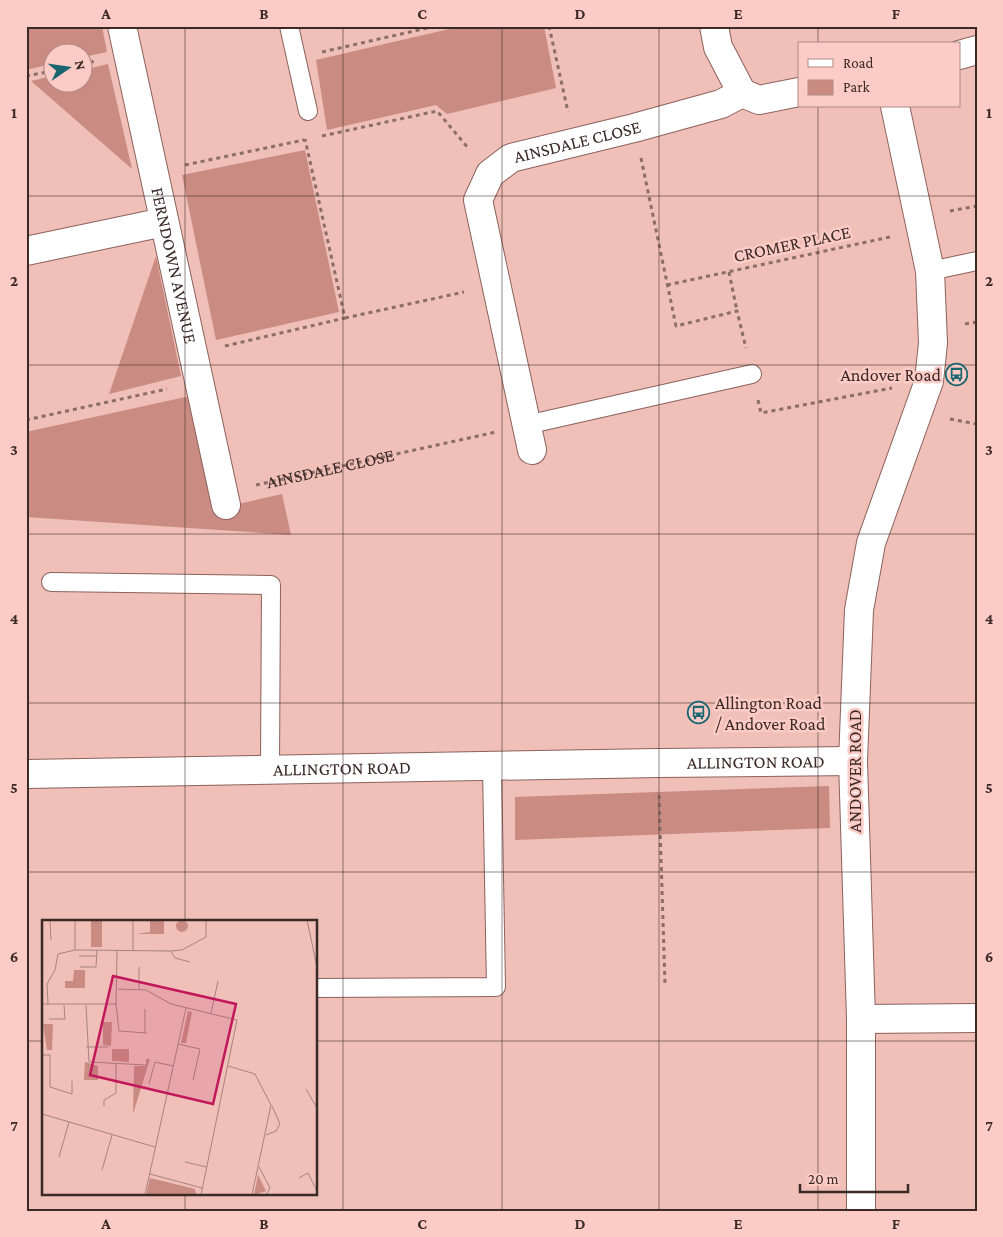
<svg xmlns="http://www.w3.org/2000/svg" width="1003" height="1237" font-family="'Crimson Pro',serif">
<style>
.green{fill:#ca8b83}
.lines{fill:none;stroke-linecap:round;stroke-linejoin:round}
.lane-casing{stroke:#8c625c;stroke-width:20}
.street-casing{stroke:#8c625c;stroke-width:30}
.path{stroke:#8c6d68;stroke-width:3;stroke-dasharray:4 4;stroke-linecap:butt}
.lane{stroke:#fff;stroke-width:18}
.street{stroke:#fff;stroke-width:28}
.grid{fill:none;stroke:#3b2926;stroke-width:1;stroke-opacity:0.55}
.labels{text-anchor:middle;stroke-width:5;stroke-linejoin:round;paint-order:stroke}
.street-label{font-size:18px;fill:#3b2926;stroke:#fccbc5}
.poi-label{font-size:18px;fill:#3b2926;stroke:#fccbc5;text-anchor:end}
.inset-road{fill:none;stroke:#a7837e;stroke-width:1}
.view{fill:#c2185b;fill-opacity:0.15;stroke:#c2185b;stroke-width:2.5}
.inset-edge{fill:none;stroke:#3b2926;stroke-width:2.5}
.neatline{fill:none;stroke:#3b2926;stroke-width:2}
.grid-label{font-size:16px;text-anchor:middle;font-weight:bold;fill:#3b2926}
</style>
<rect width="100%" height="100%" fill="#efbfb8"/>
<!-- green -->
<g class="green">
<path d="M26,26h76l5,26 -24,5 -1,-5h-30v12l-26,6z"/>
<path d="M462,26h82l12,62 -109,26 -11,-9 -109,25 -11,-70z"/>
<path d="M108,64l24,105 -101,-88 21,-5v6h30l1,-12z"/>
<path d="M305,150l34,162 -123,28 -34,-165z"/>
<path d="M156,256l25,120 -72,18z"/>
<path d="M190,396l26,113 66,-15 9,41 -265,-18v-85z"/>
<path d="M829,786l1,42 -315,12v-43z"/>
</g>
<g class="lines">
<defs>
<g id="lane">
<path d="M289,26l19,85"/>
<path d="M930,271l47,-10"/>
<path d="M526,425l226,-51"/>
<path d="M51,582l220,3 -1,184"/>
<path d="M316,988l180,-1 -4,-220"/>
</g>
<g id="street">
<path id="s2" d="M122,26l104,479"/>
<path d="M714,26l4,21 24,46 17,7 40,-8"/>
<path d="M959,55l18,-5"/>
<path d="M26,251l138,-29"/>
<path id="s3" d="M532,450l-54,-250 12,-26 21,-16 123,-30 87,-24 21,-11"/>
<path id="s4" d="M26,774l633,-11 194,-2"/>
<path d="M861,1019l116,-1"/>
<path d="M861,1211v-192l-8,-258 6,-151 12,-67 58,-162 4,-38 -3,-72 -35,-165"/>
</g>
</defs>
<!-- lane casing -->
<use href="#lane" class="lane-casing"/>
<!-- street casing -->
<use href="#street" class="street-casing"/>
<!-- path -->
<g class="path">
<path d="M549,26l19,86"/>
<path d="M322,52l114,-26"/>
<path d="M82,64l14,-3"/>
<path d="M26,76l26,-5"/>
<path d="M322,136l115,-25 32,38"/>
<path d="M641,158l35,168 61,-15 9,37"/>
<path d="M185,165l119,-25"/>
<path d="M950,211l27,-5"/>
<path d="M729,272l8,39"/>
<path d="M667,285l223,-48"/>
<path d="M345,318l119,-26"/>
<path d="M965,324l12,-2"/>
<path d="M225,346l120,-28 -40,-179"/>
<path d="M758,400l3,13 131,-25"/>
<path d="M950,419l27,5"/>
<path d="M26,420l141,-31"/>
<path id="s1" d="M256,485l240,-53"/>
<path d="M659,795l6,189"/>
</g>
<!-- lane -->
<use href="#lane" class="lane"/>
<!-- street -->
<use href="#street" class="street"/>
</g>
<!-- grid -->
<path class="grid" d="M185,26v895M343,26v1185M502,26v1185M659,26v1185M818,26v18M818,106v1105M26,196h951M26,365h951M26,534h951M26,703h951M26,872h951M26,1041h18M316,1041h661M185,1193v18"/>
<!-- icons -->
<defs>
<symbol id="bus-ring" viewBox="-11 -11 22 22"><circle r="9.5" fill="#fccbc5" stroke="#1a6670" stroke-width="1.5"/><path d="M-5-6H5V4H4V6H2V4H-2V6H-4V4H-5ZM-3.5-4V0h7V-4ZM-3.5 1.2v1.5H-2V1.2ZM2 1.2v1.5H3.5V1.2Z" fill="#1a6670"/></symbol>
</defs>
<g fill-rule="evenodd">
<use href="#bus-ring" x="944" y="362" width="25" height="25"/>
<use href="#bus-ring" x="686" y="700" width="25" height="25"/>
</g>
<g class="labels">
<!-- street labels -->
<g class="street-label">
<text dy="6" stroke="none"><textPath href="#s3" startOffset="379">AINSDALE CLOSE</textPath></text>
<text transform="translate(792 244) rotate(-12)" y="6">CROMER PLACE</text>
<text dy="6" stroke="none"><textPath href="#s2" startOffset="245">FERNDOWN AVENUE</textPath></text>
<text dy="6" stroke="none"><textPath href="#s1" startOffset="76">AINSDALE CLOSE</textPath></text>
<text dy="6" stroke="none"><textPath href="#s4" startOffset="730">ALLINGTON ROAD</textPath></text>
<text dy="6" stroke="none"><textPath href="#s4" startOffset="316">ALLINGTON ROAD</textPath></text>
<text transform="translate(855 771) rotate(-90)" y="6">ANDOVER ROAD</text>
</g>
<!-- poi labels -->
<g class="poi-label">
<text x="941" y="381">Andover Road</text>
<text x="715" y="709" text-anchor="start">Allington Road<tspan x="715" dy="21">/ Andover Road</tspan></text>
</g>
</g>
<!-- overview -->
<g transform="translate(42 920)">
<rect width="275" height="275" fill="#efbfb8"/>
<path d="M134 6a6 6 0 1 1 12 0a6 6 0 1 1-12 0ZM49,0h11v27h-11zM108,0h14v14h-28l14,-2zM32,50h11v18h-20v-7h8zM146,91l4,1 -6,31h-5zM61,102h9l-1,24 -8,-1zM1,104h10l-1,26h-5zM70,129h17v13l-17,-1zM104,139h4l-17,55 1,-48h12zM43,142l13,4v14h-14zM216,255l8,16 -12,4zM108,258l45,11 1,6h-50z" fill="#ca8b83"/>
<path class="inset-road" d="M8,0l1,20M33,0v30l96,1 11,-1 24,-13v-17M265,0l10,47M91,30v-30M129,31l4,7 15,4M37,36h17M38,47h16l1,-17M76,69l28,1 25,14 66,16 -36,175M97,69v-22M0,84h74l1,-53M6,84l-1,-20 8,-14 3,-16 17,-4M74,84l3,27 28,2M44,85l3,57 57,3M169,93l7,-32M7,99h16l-1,-14M103,113v-24M136,124l22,5 -7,31M44,127h22M0,135h8v32l22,7v-13M186,146l27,8 16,31 -19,90M107,164l6,-22 18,4M264,169l11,19M62,186v-6l12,-7v-29M0,194l113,33M224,215l10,-4 4,-7 -8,-18M17,237l10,-35M143,242l22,5M217,247l11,21 -4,7M60,250l10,-35M108,254l52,14M257,258l9,-5 9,18M103,275l41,-187"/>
<path class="view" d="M71,56l123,28 -23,100 -123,-29z"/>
<rect width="275" height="275" class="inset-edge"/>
</g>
<!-- border -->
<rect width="1003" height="1237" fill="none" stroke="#fccbc5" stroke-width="55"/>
<!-- legend -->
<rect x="798" y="42" width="162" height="65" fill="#fccbc5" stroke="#af8a85"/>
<rect x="808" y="59" width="25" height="8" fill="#ffffff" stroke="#af8a85"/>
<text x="843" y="68" font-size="15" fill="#3b2926">Road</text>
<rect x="808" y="80" width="25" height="15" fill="#ca8b83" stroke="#af8a85"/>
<text x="843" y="92" font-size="15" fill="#3b2926">Park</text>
<!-- north arrow -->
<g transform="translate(68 68) rotate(77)"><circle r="24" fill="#fccbc5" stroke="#af8a85"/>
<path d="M0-4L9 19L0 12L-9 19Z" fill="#1a6670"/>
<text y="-8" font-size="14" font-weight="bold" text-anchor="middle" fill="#3b2926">N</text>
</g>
<!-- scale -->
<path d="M800 1184v8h108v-8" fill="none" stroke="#3b2926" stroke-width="2.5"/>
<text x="808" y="1184" font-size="15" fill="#3b2926" stroke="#fccbc5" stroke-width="4" paint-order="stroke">20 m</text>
<rect x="28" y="28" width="948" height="1182" class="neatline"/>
<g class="grid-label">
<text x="106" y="19">A</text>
<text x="264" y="19">B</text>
<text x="422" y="19">C</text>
<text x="580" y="19">D</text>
<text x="738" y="19">E</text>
<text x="896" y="19">F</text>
<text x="14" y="118">1</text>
<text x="989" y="118">1</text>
<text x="14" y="286">2</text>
<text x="989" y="286">2</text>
<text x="14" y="455">3</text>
<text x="989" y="455">3</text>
<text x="14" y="624">4</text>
<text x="989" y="624">4</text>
<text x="14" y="793">5</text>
<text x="989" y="793">5</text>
<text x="14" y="962">6</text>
<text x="989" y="962">6</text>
<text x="14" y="1131">7</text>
<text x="989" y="1131">7</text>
<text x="106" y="1229">A</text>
<text x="264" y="1229">B</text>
<text x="422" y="1229">C</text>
<text x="580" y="1229">D</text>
<text x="738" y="1229">E</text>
<text x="896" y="1229">F</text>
</g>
</svg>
